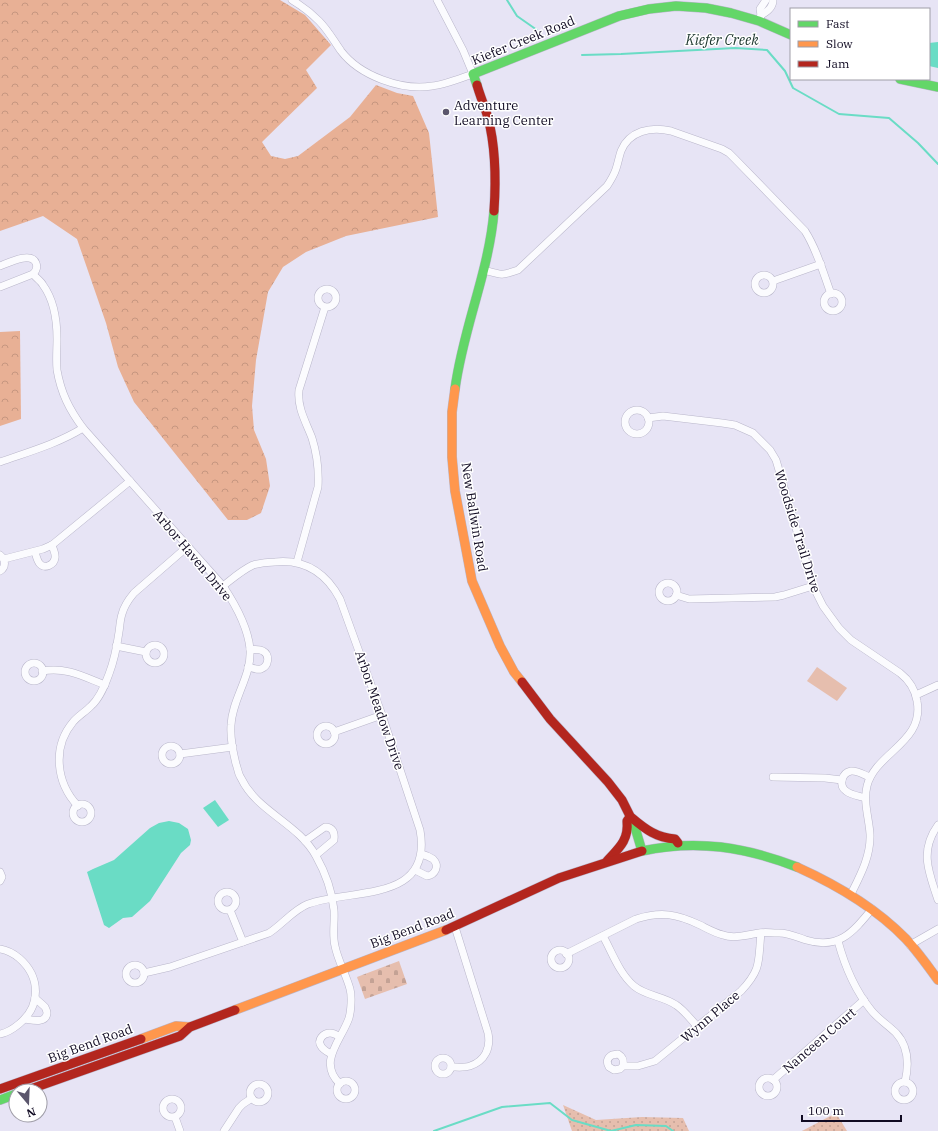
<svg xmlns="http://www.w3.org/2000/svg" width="938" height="1131" font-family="'IBM Plex Serif',serif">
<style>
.green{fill:url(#green-dots)}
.forest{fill:url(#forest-crowns)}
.cemetery{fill:url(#cemetery-stones)}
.pitch{fill:#e6beae}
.water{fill:#6adcc5}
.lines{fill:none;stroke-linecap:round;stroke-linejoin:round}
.stream{stroke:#6adcc5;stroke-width:2}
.street-casing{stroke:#b9b6ca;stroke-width:8}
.fast-casing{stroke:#b9b6ca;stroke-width:10}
.slow-casing{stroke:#b9b6ca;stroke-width:10}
.jam-casing{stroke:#b9b6ca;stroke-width:10}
.street{stroke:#fbfbfe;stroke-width:7}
.fast{stroke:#63d668;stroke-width:9}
.slow{stroke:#ff974d;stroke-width:9}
.jam{stroke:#b3261e;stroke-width:9}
.poi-dot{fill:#5b566c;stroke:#fff;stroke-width:1.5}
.labels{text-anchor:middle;stroke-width:3;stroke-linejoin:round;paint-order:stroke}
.street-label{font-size:13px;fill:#100a22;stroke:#fff}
.poi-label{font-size:13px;fill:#100a22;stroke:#fff;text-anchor:start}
.water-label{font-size:14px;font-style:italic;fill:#1f3830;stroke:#fff}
</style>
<defs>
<pattern id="green-dots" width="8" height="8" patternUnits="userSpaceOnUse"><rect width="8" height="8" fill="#e6beae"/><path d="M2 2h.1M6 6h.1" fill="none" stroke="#c4a295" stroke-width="1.8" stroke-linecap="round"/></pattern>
<pattern id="forest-crowns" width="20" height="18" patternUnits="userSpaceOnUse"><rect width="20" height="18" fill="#e8b095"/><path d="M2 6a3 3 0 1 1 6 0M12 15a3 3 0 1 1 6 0" fill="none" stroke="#c69680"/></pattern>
<pattern id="cemetery-stones" width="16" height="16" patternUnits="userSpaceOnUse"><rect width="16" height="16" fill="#e6beae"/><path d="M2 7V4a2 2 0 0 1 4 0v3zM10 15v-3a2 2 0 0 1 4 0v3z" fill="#c4a295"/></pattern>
</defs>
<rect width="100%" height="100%" fill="#e7e4f5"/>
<!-- green -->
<g class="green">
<path d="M563,1105l33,15 46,-3 41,1 6,13h-117z"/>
<path d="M836,1113l11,18h-45z"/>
</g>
<!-- forest -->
<g class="forest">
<path d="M0,0h280l25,15 26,30 -25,25 11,18 -55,54 9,14 14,3 13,-3 52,-39 26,-32 21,8 16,3 16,37 9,84 -92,19 -40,16 -23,15 -15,25 -12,68 -4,46 2,24 12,29 4,27 -9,27 -14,7h-19l-94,-118 -16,-35 -12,-44 -29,-84 -34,-23 -43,15z"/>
<path d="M20,331l1,88 -21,7v-94z"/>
</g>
<!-- cemetery -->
<path class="cemetery" d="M399,961l8,23 -42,15 -8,-22z"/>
<!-- pitch -->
<path class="pitch" d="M817,667l30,21 -10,13 -30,-20z"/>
<!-- water -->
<g class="water">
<path d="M938,42v26l-9,-2v-23z"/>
<path d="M215,800l14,20 -11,7 -15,-19z"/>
<path d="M169,821l10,2 9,6 3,11 -1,5 -9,8 -31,48 -18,16 -9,1 -14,10 -5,-3 -17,-53 6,-3 21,-9 36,-32 9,-5z"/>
</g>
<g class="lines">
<!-- stream -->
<g class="stream">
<path d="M507,0l10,16 20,14"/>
<path d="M582,55l39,-1 114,-6 32,2 18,21 8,17 46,26 50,4 29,25 20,21"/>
<path d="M434,1131l68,-24 48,-4 22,17 39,11 25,-6 30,1 7,5"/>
</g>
<defs>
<g id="street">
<path d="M292,0c10,6 19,13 27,21 9,9 15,20 22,30 19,25 61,40 91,35 12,-1 29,-8 41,-12l-10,-24 -26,-50"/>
<path d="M761,15c6,-3 12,-8 12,-15"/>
<path d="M759,21l2,-6 -1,-6 6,-9"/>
<path d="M0,266c8,-3 31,-15 36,-3 2,5 0,8 -3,11l-33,13"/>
<path d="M484,270c17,5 17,6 34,0l89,-84c4,-6 7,-11 9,-17 2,-6 3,-12 5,-18 8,-20 30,-25 50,-20l51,18 7,4 6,6 70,72c12,19 18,41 26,63"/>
<path d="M33,274c3,4 8,7 10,11 11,15 14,36 14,54 0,10 -1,20 0,31 4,23 12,39 26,58l140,158c12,18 25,41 27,63 2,27 -18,50 -19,76 -1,13 2,27 5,39 2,5 2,10 5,14 16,34 57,45 75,78 9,16 16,35 18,54 1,12 -2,24 1,36 3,15 11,28 15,43 2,7 1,22 -1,29 -8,23 -32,44 -9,66"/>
<circle cx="764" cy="284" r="9"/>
<path d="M773,281l48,-17"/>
<circle cx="327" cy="298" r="9"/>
<circle cx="833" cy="302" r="9"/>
<circle cx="637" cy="422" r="12"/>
<path d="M648,418l15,-2 59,7 13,2 18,8 17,17 6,10 37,126 10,20 16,22 12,12 49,33c9,7 15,16 17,28 8,41 -42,52 -50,85 -4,16 2,32 3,48 1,22 -10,42 -19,60"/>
<path d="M0,462c28,-10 57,-18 83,-34"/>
<path d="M35,552c1,3 2,9 5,12 5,5 14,1 15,-6 1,-4 -2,-9 -3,-13"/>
<path d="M0,555c6,5 6,12 0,16"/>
<path d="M4,559l39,-10 9,-4 78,-64"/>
<path d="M297,562l21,-75c1,-17 -1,-33 -6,-49 -6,-16 -15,-30 -13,-48l26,-83"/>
<circle cx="668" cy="592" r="9"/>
<path d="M676,595l13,4 86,-2 9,-2 29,-9"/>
<circle cx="155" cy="654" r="9"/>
<path d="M116,646l30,6"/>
<circle cx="34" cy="672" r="9"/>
<path d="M248,667c4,1 9,3 13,2 8,-3 9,-14 2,-18 -4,-2 -9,-1 -13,-2"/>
<path d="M42,671c25,-4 40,5 63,14"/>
<path d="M916,695l22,-10"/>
<circle cx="326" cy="735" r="9"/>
<path d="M334,732l48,-17"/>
<circle cx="171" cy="755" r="9"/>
<path d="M180,754l53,-7"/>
<path d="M773,777l52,1 17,2"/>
<path d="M865,798c-6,-2 -14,-3 -19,-7 -7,-5 -5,-18 5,-20 6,-1 13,4 19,6"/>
<circle cx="82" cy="813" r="9"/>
<path d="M78,806c-22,-23 -26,-59 -5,-84 5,-6 12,-10 18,-16 9,-8 14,-21 18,-32 5,-13 8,-28 10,-42 1,-6 1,-12 3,-18 2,-8 7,-15 12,-21l53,-46"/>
<path d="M938,825c-19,26 -9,48 0,75"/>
<path d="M305,841l20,-14c8,0 10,6 9,13l-18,15"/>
<path d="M415,870l12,6c8,-1 13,-10 6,-17 -3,-2 -8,-4 -12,-5"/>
<path d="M0,872l2,5 -2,4"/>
<circle cx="227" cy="901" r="9"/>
<path d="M230,910l13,32"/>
<path d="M603,936c9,16 16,37 31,50 12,10 29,10 42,19 8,5 15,15 22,22"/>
<path d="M838,941c7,26 16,48 33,69 7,9 17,15 25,23 13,14 13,32 9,49"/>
<path d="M910,945l28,-16"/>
<path d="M0,949c7,1 14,5 19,9 22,19 22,48 0,66 -6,5 -12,9 -19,10"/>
<circle cx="560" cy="959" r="9"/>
<path d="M566,954l70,-35c25,-8 41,-5 64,6 8,4 15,8 23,10 11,4 24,0 36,-2 6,-1 12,0 18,0 10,-1 20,4 29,7 33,10 47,-8 66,-31"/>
<circle cx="135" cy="974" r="9"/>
<path d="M144,973l26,-6 99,-34c14,-9 24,-23 39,-29 45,-16 125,-1 112,-74l-38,-115 -42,-116c-14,-26 -35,-40 -65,-37 -7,0 -15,1 -22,3 -11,5 -21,14 -30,21"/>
<path d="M25,1019c7,1 21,5 22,-6 0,-2 -1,-4 -2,-6 -3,-3 -7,-6 -10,-9"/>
<path d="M331,1054c-3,-2 -8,-4 -10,-8 -4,-6 2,-13 9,-13 3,0 7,2 9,3"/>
<circle cx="443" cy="1066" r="8"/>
<path d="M623,1066c1,-6 0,-9 -5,-12l-6,1c-5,3 -6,7 -3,12l5,3 6,-1 3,-3h15l17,-5 86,-70c21,-22 17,-30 20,-58"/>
<path d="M451,1067c6,0 13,1 19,-1 15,-5 21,-18 18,-33l-33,-106"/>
<circle cx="768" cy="1087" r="9"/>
<path d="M773,1080l91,-80"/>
<circle cx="346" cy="1090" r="9"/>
<circle cx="904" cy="1091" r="9"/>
<circle cx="259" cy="1093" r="9"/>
<circle cx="172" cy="1108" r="9"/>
<path d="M175,1117l5,14"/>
<path d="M224,1131l15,-23 4,-4 9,-6"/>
</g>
<g id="fast">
<path d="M900,79l38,8"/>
<path d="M477,85l-4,-11 146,-58 30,-7 27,-3 30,2 25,5 28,8 32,14"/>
<path d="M455,389c8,-61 34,-117 39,-178"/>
<path d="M631,818l3,6 8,27c55,-12 103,-4 155,16"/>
<path d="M0,1100l16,-6"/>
</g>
<g id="slow">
<path d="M455,389l-3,23v45l3,34 17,90 28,65 14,26 8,10"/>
<path d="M797,867c40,18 78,40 109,72 12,13 22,27 32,41"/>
<path d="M235,1010l211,-80"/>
<path d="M141,1039l35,-13 14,1"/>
</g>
<g id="jam">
<path d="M477,85c3,11 8,22 11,33 8,30 8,63 6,93"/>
<path d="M522,682l28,37 58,63 14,18 9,18"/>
<path d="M632,818c13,11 25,20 43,21l3,4"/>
<path d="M607,861c12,-13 22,-21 20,-40l3,-4"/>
<path d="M446,930l113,-52 83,-27"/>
<path d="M0,1089l141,-50"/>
<path d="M25,1091l155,-55 10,-9 45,-17"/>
</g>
</defs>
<!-- street casing -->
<use href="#street" class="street-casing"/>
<!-- fast casing -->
<use href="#fast" class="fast-casing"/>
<!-- slow casing -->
<use href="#slow" class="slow-casing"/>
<!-- jam casing -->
<use href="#jam" class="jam-casing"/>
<!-- street -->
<use href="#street" class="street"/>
<!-- fast -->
<use href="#fast" class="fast"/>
<!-- slow -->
<use href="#slow" class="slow"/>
<!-- jam -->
<use href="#jam" class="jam"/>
</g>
<!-- markers -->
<circle class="poi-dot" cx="446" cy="112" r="4"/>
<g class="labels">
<!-- street labels -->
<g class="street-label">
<text transform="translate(523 40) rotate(-22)" y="5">Kiefer Creek Road</text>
<text transform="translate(475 517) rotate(81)" y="5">New Ballwin Road</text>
<text transform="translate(798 531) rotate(73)" y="5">Woodside Trail Drive</text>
<text transform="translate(193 555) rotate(50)" y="5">Arbor Haven Drive</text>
<text transform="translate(380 710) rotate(71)" y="5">Arbor Meadow Drive</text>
<text transform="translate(412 928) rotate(-21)" y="5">Big Bend Road</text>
<text transform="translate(710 1016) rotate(-40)" y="5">Wynn Place</text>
<text transform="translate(819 1040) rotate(-41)" y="5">Nanceen Court</text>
<text transform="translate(90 1043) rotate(-20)" y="5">Big Bend Road</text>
</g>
<!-- poi labels -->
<g class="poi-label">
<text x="454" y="110">Adventure<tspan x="454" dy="15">Learning Center</tspan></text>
</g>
<!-- water labels -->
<g class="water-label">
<text x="722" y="45">Kiefer Creek</text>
</g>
</g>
<!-- legend -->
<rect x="790" y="8" width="140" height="72" fill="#ffffff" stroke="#9f9da7"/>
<rect x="798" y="21" width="20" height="6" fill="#63d668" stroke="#9f9da7"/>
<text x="826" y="28" font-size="12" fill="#100a22">Fast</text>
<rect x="798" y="41" width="20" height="6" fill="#ff974d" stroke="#9f9da7"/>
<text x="826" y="48" font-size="12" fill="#100a22">Slow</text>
<rect x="798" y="61" width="20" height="6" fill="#b3261e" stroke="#9f9da7"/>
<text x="826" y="68" font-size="12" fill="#100a22">Jam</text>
<!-- north arrow -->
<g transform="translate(28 1103) rotate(161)"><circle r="19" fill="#ffffff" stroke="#9f9da7"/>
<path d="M0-3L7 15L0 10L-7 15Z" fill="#5b566c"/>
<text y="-6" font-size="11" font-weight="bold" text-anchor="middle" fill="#100a22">N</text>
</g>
<!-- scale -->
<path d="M802 1115v6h99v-6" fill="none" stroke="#100a22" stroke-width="2"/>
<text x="808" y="1115" font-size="12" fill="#100a22" stroke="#ffffff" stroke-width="3" paint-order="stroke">100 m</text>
</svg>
